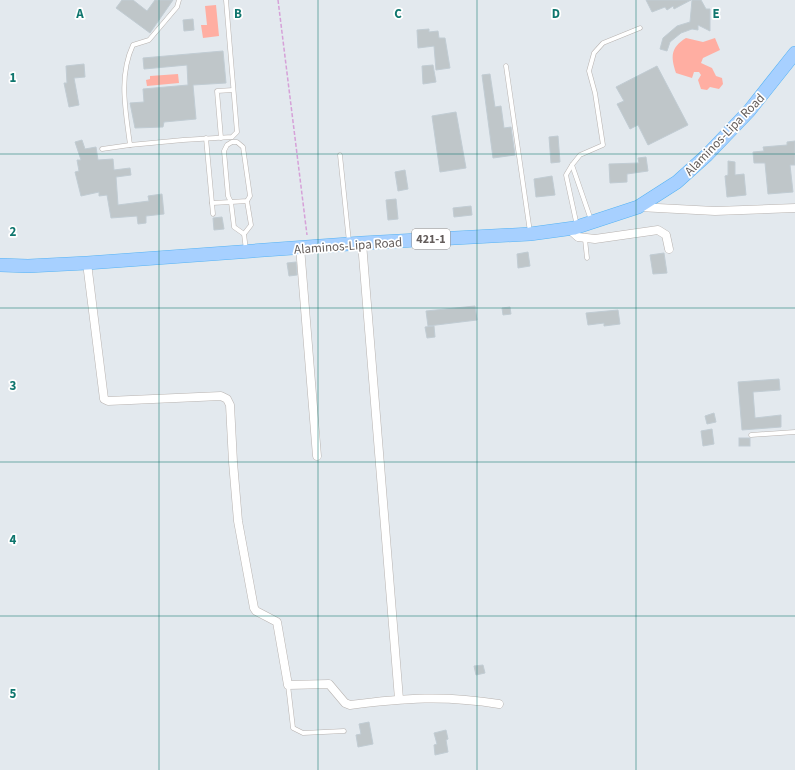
<svg xmlns="http://www.w3.org/2000/svg" width="795" height="770" font-family="'Source Sans 3',sans-serif">
<style>
.water{fill:#ffaea2}
.building{fill:#bfc6c9;stroke:#c1ccd3}
.lines{fill:none;stroke-linecap:round;stroke-linejoin:round}
.lane-casing{stroke:#b8b3b0;stroke-width:5}
.street-casing{stroke:#b8b3b0;stroke-width:9}
.primary-casing{stroke:#56b3f4;stroke-width:14}
.path{stroke:#d6a1d8;stroke-width:1.5;stroke-dasharray:4 2;stroke-linecap:butt}
.lane{stroke:#fff;stroke-width:4}
.street{stroke:#fff;stroke-width:8}
.primary{stroke:#a7d0ff;stroke-width:13}
.grid{fill:none;stroke:#0f766e;stroke-width:1;stroke-opacity:0.55}
.labels{text-anchor:middle;stroke-width:3.5;stroke-linejoin:round;paint-order:stroke}
.shield{fill:#fff;stroke:#928e8c;stroke-width:1}
.shield-label{font-size:12px;font-weight:bold;fill:#645d5b}
.street-label{font-size:13px;fill:#645d5b;stroke:#fff}
.grid-label{font-size:13px;text-anchor:middle;font-weight:bold;fill:#0f766e;stroke:#fff;stroke-width:3.5;stroke-linejoin:round;paint-order:stroke}
</style>
<rect width="100%" height="100%" fill="#e3e9ee"/>
<!-- water -->
<g class="water">
<path d="M216,5l3,31 -16,2 -2,-13h6l-2,-19z"/>
<path d="M686,38l17,4 12,-4 5,12 -17,8 -2,5 11,5 4,8 6,2 1,6 -4,5 -9,-2 -3,3 -6,-1 -3,-9 3,-5 -2,-3h-5l-2,6 -16,-5c-5,-16 -6,-25 10,-35z"/>
<path d="M178,74l1,9 -32,3 -1,-6 4,-1v-3z"/>
</g>
<!-- building -->
<g class="building">
<path d="M122,0h11l14,11 8,-11h18l-23,33 -34,-25z"/>
<path d="M646,0h45l-17,9 -1,-3 -6,4 -2,-3 -13,5z"/>
<path d="M692,0h9l5,9h4v22l-12,-6v5l-6,-1 -11,4 -11,9 -3,9 -7,-2 3,-11 14,-12 13,-4z"/>
<path d="M193,19l1,11 -10,1 -1,-11z"/>
<path d="M429,29v3l9,-1 1,7h6l5,30 -14,2 -2,-24 -16,2 -1,-18z"/>
<path d="M223,51l3,32 -33,2 3,34 -32,3 -1,5 -28,1 -5,-25 14,-1 -1,-13 45,-4 -1,-20 -43,4 -1,-11z"/>
<path d="M84,64l1,13 -11,1 5,27 -10,2 -5,-24h3l-1,-17z"/>
<path d="M433,65l3,17 -13,2 -1,-18z"/>
<path d="M657,66l31,59 -40,20 -10,-20 -8,4 -13,-25 7,-3 -8,-14z"/>
<path d="M490,74l5,33 6,-1 3,22 7,-1 4,28 -22,3 -11,-83z"/>
<path d="M456,112l10,56 -26,4 -8,-56z"/>
<path d="M558,136l2,26 -9,1 -2,-26z"/>
<path d="M82,140l3,9 11,-2 2,13 15,-1 1,11 16,-2 1,7 -15,2 2,28 31,-4 -1,-5 14,-2 2,20 -18,2v7l-8,1 -1,-8 -26,2 -4,-23 -8,1v-4l-18,4 -6,-24 4,-1 -2,-11h4l-6,-18z"/>
<path d="M795,141v24h-5l3,27 -25,2 -3,-31h-11l-1,-11 11,-1 -1,-4 24,-2v-3z"/>
<path d="M646,157l2,14 -21,3v8l-17,1 -1,-19 30,-1 -1,-5z"/>
<path d="M728,161l7,1v13l9,-1 2,21 -19,2 -2,-21 3,-1z"/>
<path d="M405,170l3,19 -10,2 -3,-19z"/>
<path d="M552,176l3,19 -19,2 -2,-18z"/>
<path d="M396,199l2,20 -10,1 -2,-20z"/>
<path d="M471,206l1,9 -18,2 -1,-9z"/>
<path d="M222,217l2,12 -10,1 -1,-12z"/>
<path d="M528,252l2,14 -12,2 -1,-14z"/>
<path d="M664,253l3,20 -14,1 -3,-19z"/>
<path d="M296,262l1,13 -8,1 -2,-13z"/>
<path d="M475,306l2,14 -49,6 -2,-15z"/>
<path d="M510,307l1,7 -8,1 -1,-7z"/>
<path d="M618,310l2,14 -16,2v-3l-16,2 -2,-12z"/>
<path d="M434,326l1,11 -8,1 -2,-11z"/>
<path d="M779,379l1,11 -27,2 2,26 26,-3v12l-39,3 -4,-48z"/>
<path d="M714,413l2,9 -9,2 -2,-8z"/>
<path d="M712,429l2,15 -11,2 -2,-15z"/>
<rect x="739" y="438" width="11" height="8"/>
<path d="M483,665l2,8 -9,2 -2,-9z"/>
<path d="M369,722l4,22 -15,3 -2,-12 5,-1 -2,-10z"/>
<path d="M446,730l2,9 -2,1 2,12 -13,3 -1,-10 3,-1 -3,-11z"/>
</g>
<g class="lines">
<defs>
<g id="lane">
<path d="M179,0l-2,7 -28,33 -16,5c-15,32 -7,67 -3,100l53,-5 49,-3 5,-5 -11,-132"/>
<path d="M506,66l24,166"/>
<path d="M206,138l7,76"/>
<path d="M221,138l-4,-47 16,-1"/>
<path d="M232,142h5l6,5 7,49 -3,5 -16,1 -3,-6 -4,-45 3,-6z"/>
<path d="M102,149l28,-4"/>
<path d="M340,155l9,87"/>
<path d="M572,165l-6,10 11,51"/>
<path d="M212,203l19,-1 3,25 10,7"/>
<path d="M591,220l-19,-55 8,-10 23,-10 -8,-52 -6,-22 5,-18 9,-10 37,-15"/>
<path d="M585,239l2,19"/>
<path d="M246,250l-2,-16 7,-9 -4,-24"/>
<path d="M751,435l44,-3"/>
<path d="M288,685l5,43 10,5 41,-2"/>
</g>
<g id="street">
<path d="M639,207l76,4 80,-3"/>
<path d="M568,228l10,9 17,2 63,-9 8,5 3,14"/>
<path d="M362,243l37,456"/>
<path d="M300,247l17,209"/>
<path d="M87,263l17,136 4,2 113,-5 6,3 3,6 3,57 5,59 16,87 2,3 21,11 11,63 41,-1 16,19 5,2c54,-7 95,-10 149,-1"/>
</g>
<path id="primary" d="M0,265l28,1 59,-3 275,-20 168,-9 44,-6 64,-21 39,-25 30,-27 42,-44 46,-58"/>
</defs>
<!-- lane casing -->
<use href="#lane" class="lane-casing"/>
<!-- street casing -->
<use href="#street" class="street-casing"/>
<!-- primary casing -->
<use href="#primary" class="primary-casing"/>
<!-- path -->
<path class="path" d="M278,0l29,235"/>
<!-- lane -->
<use href="#lane" class="lane"/>
<!-- street -->
<use href="#street" class="street"/>
<!-- primary -->
<use href="#primary" class="primary"/>
</g>
<!-- grid -->
<path class="grid" d="M159,0v770M318,0v770M477,0v770M636,0v770M0,154h795M0,308h795M0,462h795M0,616h795"/>
<g class="labels">
<!-- shield labels -->
<rect class="shield" x="412" y="229" width="38" height="20" rx="3"/>
<g class="shield-label">
<text x="431" y="243">421-1</text>
</g>
<!-- street labels -->
<g class="street-label">
<text transform="translate(724 134) rotate(-46)" y="5">Alaminos-Lipa Road</text>
<text transform="translate(348 245) rotate(-4)" y="5">Alaminos-Lipa Road</text>
</g>
</g>
<g class="grid-label">
<text x="80" y="18">A</text>
<text x="238" y="18">B</text>
<text x="398" y="18">C</text>
<text x="556" y="18">D</text>
<text x="716" y="18">E</text>
<text x="13" y="82">1</text>
<text x="13" y="236">2</text>
<text x="13" y="390">3</text>
<text x="13" y="544">4</text>
<text x="13" y="698">5</text>
</g>
</svg>
